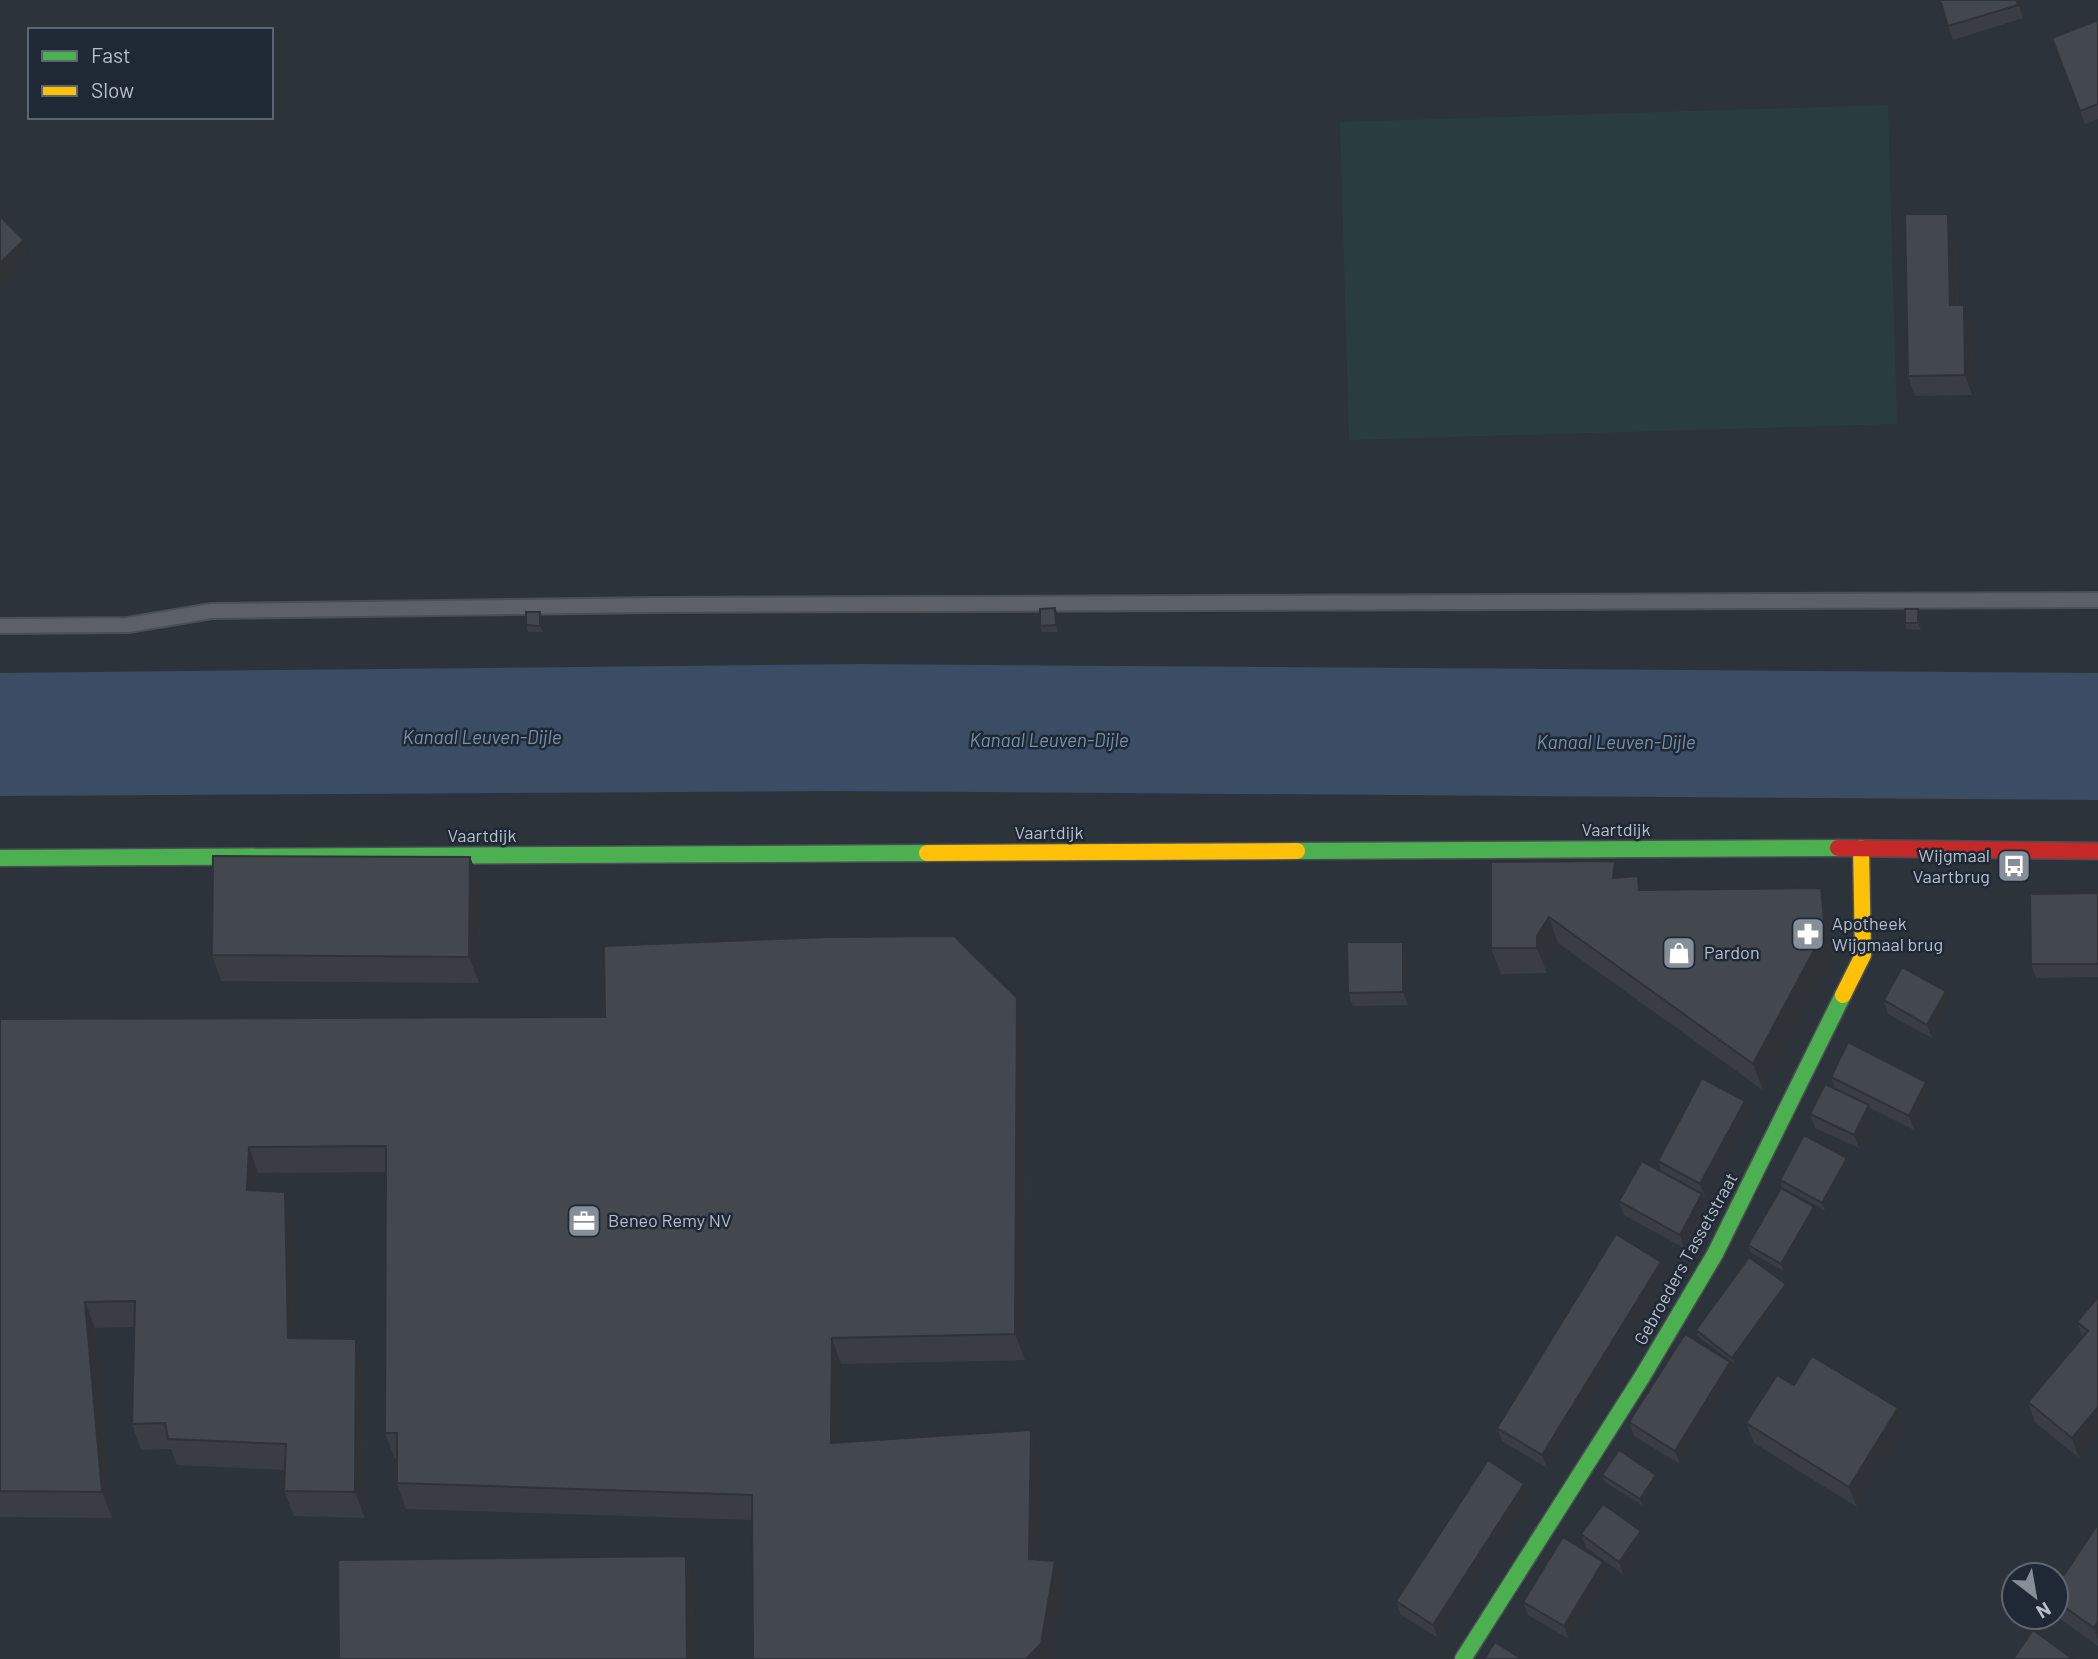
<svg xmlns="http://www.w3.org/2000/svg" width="2098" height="1659" font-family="Barlow,sans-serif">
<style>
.green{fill:#293d40}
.water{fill:#3b4d65}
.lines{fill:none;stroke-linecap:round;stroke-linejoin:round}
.lane-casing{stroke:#4a4f54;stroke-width:18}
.fast-casing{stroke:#4a4f54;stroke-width:19}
.slow-casing{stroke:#4a4f54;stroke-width:19}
.jam-casing{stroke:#4a4f54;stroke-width:19}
.lane{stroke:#5c6168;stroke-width:14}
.fast{stroke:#4caf50;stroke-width:16}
.slow{stroke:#ffc107;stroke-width:16}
.jam{stroke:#c62828;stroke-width:16}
.wall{fill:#3a3e44}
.shaded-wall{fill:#2f3237}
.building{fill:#43484f;stroke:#2f3237;stroke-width:2}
.labels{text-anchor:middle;stroke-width:5;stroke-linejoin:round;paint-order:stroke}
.street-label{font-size:18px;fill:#b7bfca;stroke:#1f2935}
.poi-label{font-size:18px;fill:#b7bfca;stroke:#1f2935;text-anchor:start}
.water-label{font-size:19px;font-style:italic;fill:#7791ad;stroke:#1f2935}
</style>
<rect width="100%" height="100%" fill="#2c333a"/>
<!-- green -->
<path class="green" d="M1888,105l9,319 -548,16 -9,-318z"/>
<!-- water -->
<path class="water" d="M861,664l1237,9v127l-1268,-9 -830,5v-123z"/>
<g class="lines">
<defs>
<path id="lane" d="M0,626l128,-1 84,-14 441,-6 1445,-5"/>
<g id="fast">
<path d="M1297,851l541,-3"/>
<path d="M0,858l927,-5"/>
<path d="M1463,1659l179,-282 73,-123 128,-259"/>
</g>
<g id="slow">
<path d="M927,853l370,-2"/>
<path d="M1843,995l20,-40 -2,-107"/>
</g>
<path id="jam" d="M1838,848l260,3"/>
</defs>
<!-- lane casing -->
<use href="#lane" class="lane-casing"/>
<!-- fast casing -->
<use href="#fast" class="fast-casing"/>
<!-- slow casing -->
<use href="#slow" class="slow-casing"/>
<!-- jam casing -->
<use href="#jam" class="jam-casing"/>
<!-- lane -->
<use href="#lane" class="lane"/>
<!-- fast -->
<use href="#fast" class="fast"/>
<!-- slow -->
<use href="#slow" class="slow"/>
<!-- jam -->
<use href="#jam" class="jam"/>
</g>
<!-- wall -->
<g class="wall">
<path d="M2017,0l6,18 -70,22 -5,-14z"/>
<path d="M2098,20v99l-13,5 -33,-86z"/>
<path d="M1948,214l7,19 2,72 14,19 1,71 -57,1 -7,-20z"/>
<path d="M1058,615v17h-16l-2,-6z"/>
<path d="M1920,616l1,14 -14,-1 -2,-6z"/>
<path d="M543,619v13h-15l-2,-7z"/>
<path d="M470,857l10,26 -1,100 -258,-2 -9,-26z"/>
<path d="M1621,878l23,12 186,24 4,42 -71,134 -205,-147 -12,19 1,11 -46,1 -10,-26z"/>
<path d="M2098,893v84l-62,1 -5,-14z"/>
<path d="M1408,955v50l-55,1 -5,-13z"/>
<path d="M1884,1000l67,5 -19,33 -44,-24z"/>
<path d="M0,1019l1026,5 -1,336 -184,4 -1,78 200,14 -1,104 25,27 -312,-67 -346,-11 -9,-26v-24h-2l-10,-26 1,-261 -128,1v17l27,2 9,26 2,120 60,1 10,26 -1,153 -71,-2 -10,-25 1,-21 -108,-5 -6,-16 -30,1 -9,-26 2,-97 -39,1 17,190 -112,-1z"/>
<path d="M1831,1077l95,5 5,13 -17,35 -44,-22 4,10 -15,30 -44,-20 -5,-14 25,-25z"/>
<path d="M1750,1114l-45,83 -2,-1 4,12 -23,40 -60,-33 -5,-14 43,-29 -4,-11z"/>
<path d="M1847,1158l2,6 -24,46 -43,-23 -2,-7z"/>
<path d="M1816,1214l-33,57 -33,-19 -2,-7z"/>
<path d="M1661,1262l5,13 -119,193 -45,-27 -5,-13z"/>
<path d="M1789,1290l-54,74 -37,-27 -2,-7z"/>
<path d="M2098,1297v139l-19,22 -44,-36 -7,-20 55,-64 -6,-16z"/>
<path d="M1730,1362l5,14 -55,88 -46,-28 -5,-14z"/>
<path d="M1794,1385l104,23 7,20 -48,79 -103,-64 -8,-20z"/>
<path d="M1602,1475l57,6 -16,25 -38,-24z"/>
<path d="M1529,1497l-91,141 -37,-23 -5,-14z"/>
<path d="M2098,1524v122l-42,-30v-41h8z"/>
<path d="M1641,1531l5,13 -22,31 -38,-28 -5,-13z"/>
<path d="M1603,1562l5,14 -39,63 -41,-24 -5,-13z"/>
</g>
<!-- shaded-wall -->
<g class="shaded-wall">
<path d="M1948,214l7,19 2,91 -7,-19z"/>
<path d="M24,240l7,20 -31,30v-27z"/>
<path d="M1964,305l7,19 1,71 -7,-20z"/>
<path d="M1055,608l3,7v17l-2,-7z"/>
<path d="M1918,609l2,7 1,14 -3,-7z"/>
<path d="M540,612l3,7v13l-3,-6z"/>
<path d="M470,857l10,26 -1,100 -10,-26z"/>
<path d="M1615,861l9,26 -11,-9z"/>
<path d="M1638,876l10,26 -9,-12z"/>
<path d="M1821,888l9,26 4,42 -71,134 -10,-26z"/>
<path d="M1549,917l9,26 -12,19 1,11 -10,-25v-12z"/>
<path d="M1403,942l5,13v50l-5,-13z"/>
<path d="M1946,991l5,14 -19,33 -5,-13z"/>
<path d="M1017,998l9,26 -1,336 -10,-26z"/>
<path d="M1926,1082l5,13 -17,35 -5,-14z"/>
<path d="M1745,1101l5,13 -45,83 -5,-13z"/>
<path d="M1869,1105l5,13 -15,30 -5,-13z"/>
<path d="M249,1147l9,26 -1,43 -10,-26z"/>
<path d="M1847,1158l2,6 -24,46 -3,-7z"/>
<path d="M285,1192l9,26 3,145 -9,-25z"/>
<path d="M1702,1194l5,14 -23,40 -4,-13z"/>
<path d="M1814,1207l2,7 -33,57 -2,-7z"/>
<path d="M1661,1262l5,13 -119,193 -5,-13z"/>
<path d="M1786,1284l3,6 -54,74 -3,-6z"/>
<path d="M85,1302l10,26 17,190 -10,-26z"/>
<path d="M832,1338l9,26 -1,105 -9,-26z"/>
<path d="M356,1339l10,26 -1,153 -10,-26z"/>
<path d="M1730,1362l5,14 -55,88 -5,-13z"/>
<path d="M2098,1407v29l-19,22 -7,-20z"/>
<path d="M1898,1408l7,20 -48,79 -8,-20z"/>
<path d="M1031,1430l9,26 -1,129 -10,-26z"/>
<path d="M1656,1475l3,6 -16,25 -3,-7z"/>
<path d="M1524,1484l5,13 -91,141 -5,-13z"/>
<path d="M1641,1531l5,13 -22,31 -5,-13z"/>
<path d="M686,1556l9,26 1,77h-9z"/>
<path d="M1055,1561l9,26 -12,72h-26z"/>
<path d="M1603,1562l5,14 -39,63 -5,-13z"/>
<path d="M2098,1621v19l-4,-12z"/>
</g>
<!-- building -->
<g class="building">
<path d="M1940,0h76l2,5 -70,21z"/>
<path d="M2098,20v84l-18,7 -28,-73z"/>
<path d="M1905,214h43l2,91h14l1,70 -57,1z"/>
<path d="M0,216l24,24 -24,23z"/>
<path d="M1055,608l1,17 -16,1v-17z"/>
<rect x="1905" y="609" width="13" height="14"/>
<path d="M526,612h14v14l-14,-1z"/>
<path d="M213,856l257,1 -1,100 -257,-2z"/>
<path d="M1615,861l-2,17 25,-2 1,14 182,-2 4,42 -72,134 -204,-147 -12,19v12h-46v-86z"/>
<path d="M2098,893v71h-67l-1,-70z"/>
<path d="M954,936l63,62 -2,336 -183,4 -1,105 200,-13 -2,129 26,2 -14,83 -15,15h-273l-1,-164 -355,-12v-50h-12l1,-287 -137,1 -2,43 38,2 3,146 68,1 -1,153 -71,-1 2,-47 -118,-5 -3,-16 -33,1 3,-123 -50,1 17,190 -102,-1v-472l605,-2 -1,-71 223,-9z"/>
<path d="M1347,942h56v50l-55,1z"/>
<path d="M1902,967l44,24 -19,34 -43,-25z"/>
<path d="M1848,1042l78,40 -17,34 -78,-39z"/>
<path d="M1702,1078l43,23 -45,83 -42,-23z"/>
<path d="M1825,1084l44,21 -15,30 -44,-21z"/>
<path d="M1804,1135l43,23 -25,45 -42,-23z"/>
<path d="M1642,1161l60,33 -22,41 -61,-34z"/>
<path d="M1781,1188l33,19 -33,57 -33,-19z"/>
<path d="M1616,1234l45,28 -119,193 -45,-27z"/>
<path d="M1749,1257l37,27 -54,74 -36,-28z"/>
<path d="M2098,1297v110l-26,31 -44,-36 60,-71 -11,-9z"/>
<path d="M1685,1334l45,28 -55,89 -46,-29z"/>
<path d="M1812,1356l86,52 -49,79 -103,-64 31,-48 17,10z"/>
<path d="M1619,1450l37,25 -16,24 -38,-24z"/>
<path d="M1488,1460l36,24 -91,141 -37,-24z"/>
<path d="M1603,1504l38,27 -22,31 -38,-28z"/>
<path d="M2098,1524v97l-4,7 -38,-27v-26h-10l5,-9 13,9z"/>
<path d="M1563,1537l40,25 -39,64 -41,-24z"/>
<path d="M686,1556l1,103h-348l-1,-99z"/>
<path d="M2033,1630l40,29h-60z"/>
<path d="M1495,1642l27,17h-38z"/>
</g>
<!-- icons -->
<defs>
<symbol id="bus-square" viewBox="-11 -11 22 22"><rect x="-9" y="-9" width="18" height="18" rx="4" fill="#868e98" stroke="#1f2935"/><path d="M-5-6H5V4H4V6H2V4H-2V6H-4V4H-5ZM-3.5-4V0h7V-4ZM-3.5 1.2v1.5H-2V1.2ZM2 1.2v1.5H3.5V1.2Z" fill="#fff"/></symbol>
<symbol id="pharmacy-square" viewBox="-11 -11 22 22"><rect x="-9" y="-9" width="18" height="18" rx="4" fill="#868e98" stroke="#1f2935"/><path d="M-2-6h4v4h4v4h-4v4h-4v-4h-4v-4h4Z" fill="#fff"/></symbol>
<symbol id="shop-square" viewBox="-11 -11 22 22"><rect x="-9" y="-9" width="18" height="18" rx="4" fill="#868e98" stroke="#1f2935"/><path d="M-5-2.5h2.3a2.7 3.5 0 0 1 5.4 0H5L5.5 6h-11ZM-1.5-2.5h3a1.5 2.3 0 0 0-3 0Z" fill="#fff"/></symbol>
<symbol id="office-square" viewBox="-11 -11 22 22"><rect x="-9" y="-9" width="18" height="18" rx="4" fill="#868e98" stroke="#1f2935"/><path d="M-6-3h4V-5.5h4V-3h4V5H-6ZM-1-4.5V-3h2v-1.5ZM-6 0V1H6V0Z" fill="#fff"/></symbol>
</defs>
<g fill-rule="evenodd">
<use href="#bus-square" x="1995" y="847" width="38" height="38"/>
<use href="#pharmacy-square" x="1789" y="915" width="38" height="38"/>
<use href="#shop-square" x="1660" y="934" width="38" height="38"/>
<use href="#office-square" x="565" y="1202" width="38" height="38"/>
</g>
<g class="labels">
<!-- street labels -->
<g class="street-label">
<text x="1616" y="836">Vaartdijk</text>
<text x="1049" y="839">Vaartdijk</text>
<text x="482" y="842">Vaartdijk</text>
<text transform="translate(1686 1259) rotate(-61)" y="6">Gebroeders Tassetstraat</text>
</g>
<!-- poi labels -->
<g class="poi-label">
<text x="1990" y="862" text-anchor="end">Wijgmaal<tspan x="1990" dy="21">Vaartbrug</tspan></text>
<text x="1832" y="930">Apotheek<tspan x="1832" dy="21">Wijgmaal brug</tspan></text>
<text x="1704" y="959">Pardon</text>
<text x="608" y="1227">Beneo Remy NV</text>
</g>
<!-- water labels -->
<g class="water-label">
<text x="482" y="744">Kanaal Leuven-Dijle</text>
<text x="1049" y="747">Kanaal Leuven-Dijle</text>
<text x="1616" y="749">Kanaal Leuven-Dijle</text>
</g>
</g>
<!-- legend -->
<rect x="28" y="28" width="245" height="91" fill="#1f2935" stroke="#5c6571" stroke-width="2"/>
<rect x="42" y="51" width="35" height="10" fill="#4caf50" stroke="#5c6571" stroke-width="2"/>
<text x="91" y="63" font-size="21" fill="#b7bfca">Fast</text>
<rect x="42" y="86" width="35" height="10" fill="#ffc107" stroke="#5c6571" stroke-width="2"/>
<text x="91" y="98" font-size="21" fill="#b7bfca">Slow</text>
<!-- north arrow -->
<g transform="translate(2035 1596) rotate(149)"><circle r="33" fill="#1f2935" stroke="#5c6571" stroke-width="2"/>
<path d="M0-5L12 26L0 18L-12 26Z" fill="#868e98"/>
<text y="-10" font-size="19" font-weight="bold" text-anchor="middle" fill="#b7bfca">N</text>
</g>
</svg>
